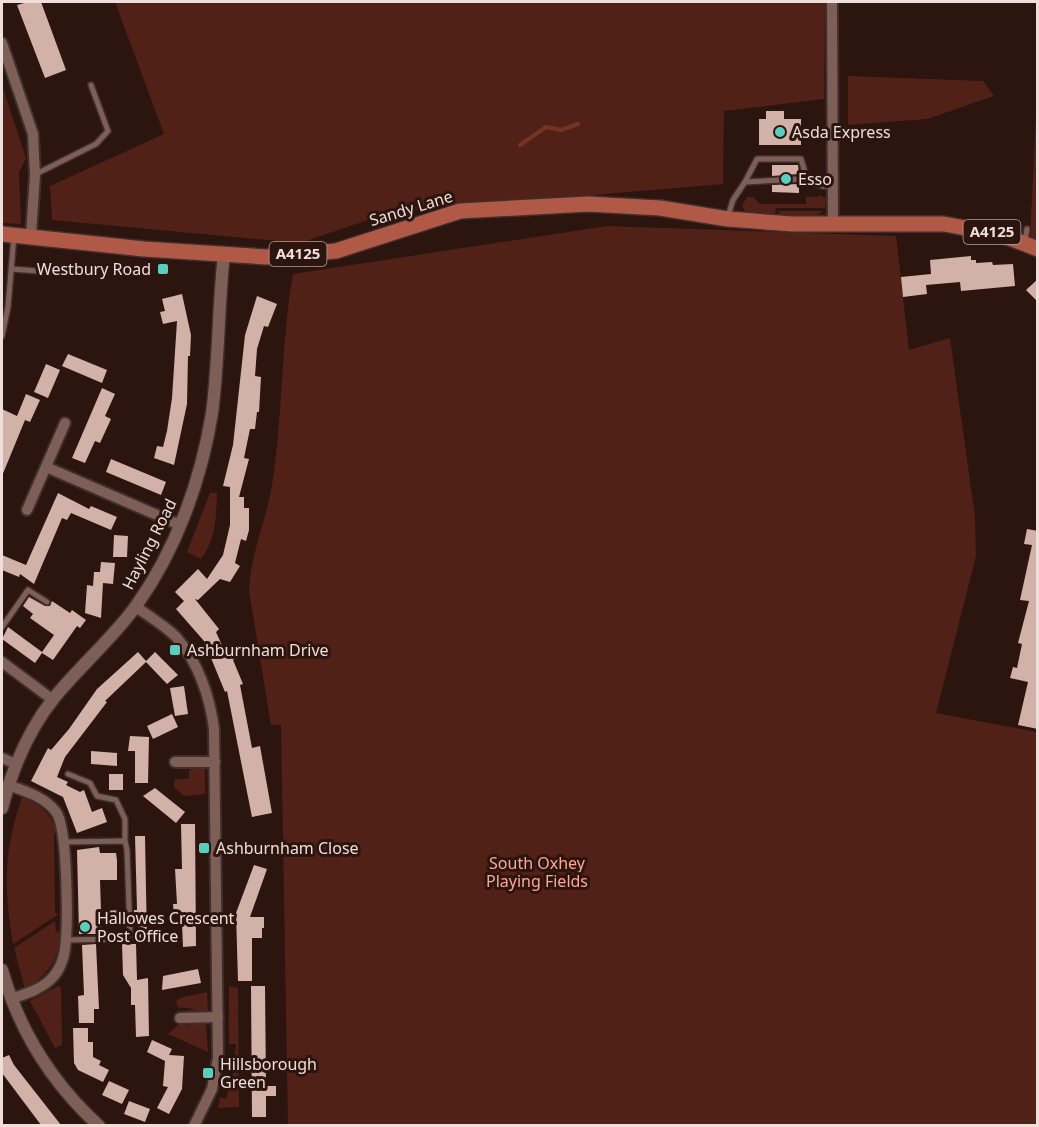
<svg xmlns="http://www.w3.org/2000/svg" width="1039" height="1127" font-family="'Noto Sans',sans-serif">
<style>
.green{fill:#512117}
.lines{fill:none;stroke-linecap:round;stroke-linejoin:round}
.stream{stroke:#763224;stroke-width:4}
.building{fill:#d2b1a9}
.service-casing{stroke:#3f2e2c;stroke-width:8}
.minor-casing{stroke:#3f2e2c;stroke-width:14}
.tertiary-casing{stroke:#3f2e2c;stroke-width:15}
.primary-casing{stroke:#3f2e2c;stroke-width:18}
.service{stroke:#7d5f58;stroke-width:5}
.minor{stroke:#7d5f58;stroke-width:10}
.tertiary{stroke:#7d5f58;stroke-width:12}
.primary{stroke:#b15947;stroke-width:15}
.poi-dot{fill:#59cebe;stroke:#2c140f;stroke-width:2}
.labels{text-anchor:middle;stroke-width:6;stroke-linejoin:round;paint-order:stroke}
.shield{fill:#2c140f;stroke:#b5a19d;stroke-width:1.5}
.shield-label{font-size:15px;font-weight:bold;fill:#f0deda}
.poi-label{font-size:16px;fill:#f0deda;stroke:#2c140f;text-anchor:start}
.street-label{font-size:16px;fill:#f0deda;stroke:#2c140f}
.park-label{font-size:16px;fill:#fca895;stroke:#2c140f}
</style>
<rect width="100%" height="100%" fill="#2c140f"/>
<!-- green -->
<g class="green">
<path d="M115,2h710l-1,97 -100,12 -1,73 -331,28 -92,31 -248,-23 -2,-34 114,-52z"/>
<path d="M848,76l135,5 11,15 -67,23 -79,6z"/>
<path d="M2,85l24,73 -7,14 2,52 -19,-1z"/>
<path d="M1037,94v148l-7,-4z"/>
<path d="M819,195l7,3 -1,10h-49l-1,8 -28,-1 -5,-9 5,-9h6l7,7h46v-7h12z"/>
<path d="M780,211h43l-9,6 -36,-1z"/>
<path d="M607,226l289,10 13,114 41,-12 25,179 1,39 -40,157 101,19v393h-749l-7,-400h-10l-22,-134c1,-38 19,-74 24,-112 10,-68 8,-137 20,-205z"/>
<path d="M210,493h7c-1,25 -1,46 -16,66l-14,-7z"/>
<path d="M198,766h7v28l-21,2 -10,-9 1,-8h14v-9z"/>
<path d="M22,797c17,6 28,16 35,33l-3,4 1,79 4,1 -46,30c-9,-59 -10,-90 9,-147z"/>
<path d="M55,921l1,10 4,2c0,27 -13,42 -35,56l-11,-41z"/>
<path d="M58,986l3,2 1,57 -7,3 -25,-47z"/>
<path d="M229,986l9,2 1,119 -21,1 2,-11 6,2 7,-25 3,-30h-7z"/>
<path d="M207,992l1,22c-12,-2 -19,-8 -30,-6l-2,-7 4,-3z"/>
<path d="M196,1022l10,3 2,27 -40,-18 11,-10 11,2z"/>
</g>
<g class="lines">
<!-- stream -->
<path class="stream" d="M520,145l26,-18 15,3 17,-6"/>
</g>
<!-- building -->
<g class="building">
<path d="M28,2h13l25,68 -21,8 -28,-73z"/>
<path d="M766,111h18v8h17v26h-42v-26h7z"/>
<path d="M772,165h26l1,9 -27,2z"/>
<path d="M799,184v9l-27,-1v-7z"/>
<path d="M971,256v4h5v3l16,-1 1,3 20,-1 2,22 -54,5 -1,-9 -34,3 1,9 -24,3 -2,-20 30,-3 -1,-14z"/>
<path d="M1038,279v23l-12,-12z"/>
<path d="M182,294l9,41 -1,21h-2l-1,48 -13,61 -20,-7 3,-12 6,1 4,-16 5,-33 5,-77 -14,3 -3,-12 5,-1 -3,-12z"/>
<path d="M257,296l20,8 -9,23 -4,-1 -7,23 -2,27 6,1 -2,35h-2l-2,17h-5l-6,29 5,1 -10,38h5v11h5v22l-3,11 -5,-2 -6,24 5,3 -10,16 -10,-3 -22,21 -3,-1 24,30 -3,3 9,20 7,-3 4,9 -3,2 10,24 -3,1 12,63 8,-2 12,67 -20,4 -25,-126 -2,1 -21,-51 -28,-32 8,-8 -9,-9 23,-23 9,10 16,-24 7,-30v-38l-7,-1 10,-41 12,-110z"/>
<path d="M68,354l39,16 -5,13 -40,-17z"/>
<path d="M46,364l14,6 -12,28 -14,-6z"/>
<path d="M102,388l13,6 -10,22 6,3 -11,24 -5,-2 -10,22 -13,-5z"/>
<path d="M26,394l14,6 -10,22 -5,-2 -23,56v-67l15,7z"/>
<path d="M111,459l55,23 -5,13 -55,-23z"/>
<path d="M58,493l31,16 2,-3 26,11 -6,13 -40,-17 -4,7 -5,-2 -28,66 -14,-10 -1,3 -17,-7v-15l24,10z"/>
<path d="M1027,529l11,2v198l-20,-4 10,-43 -18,-4 3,-11 4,1 5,-24 -4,-1 11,-42 -9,-1 12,-55 -8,-1z"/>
<path d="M114,535l14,1 -1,21h-14z"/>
<path d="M101,562l14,1 -2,21 -10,-1 -2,35 -16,-5 2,-28 6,1 1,-14h6z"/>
<path d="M29,597l16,9h5l2,-5 18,12 2,-3 14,10 -6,8 -3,-2 -24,34 -11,-7 -7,10 -33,-24 6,-12 34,25 12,-17 -24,-17 3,-4 -10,-8z"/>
<path d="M138,652l8,9 9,-9 23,23 -11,9 -21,-22 -41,39 2,1 -42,55 -8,20 11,5 -2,3 14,7 4,-2 8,22 10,-4 5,14 -30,11 -14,-36 -32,-16 17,-33 3,2 18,-21 28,-40z"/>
<path d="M184,686l4,28 -13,2 -5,-28z"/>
<path d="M172,714l6,13 -25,12 -6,-13z"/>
<path d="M130,736l19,1 -1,46h-13v-32h-7z"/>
<path d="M91,751l26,2v13l-26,-2z"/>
<rect x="109" y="774" width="14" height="16"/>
<path d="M155,788l30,24 -9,11 -33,-27z"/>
<path d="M181,824h14l1,122 -13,1 -1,-24h-4v-8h-4l-1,-11h4l-2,-35h7z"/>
<path d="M135,836h10l2,106h-9v-22h-4v-10h3z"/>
<path d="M99,847l1,6h16l1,7v20h-17l1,31 23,-1 1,10 -24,1 1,13h-23l-2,-84z"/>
<path d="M254,865l13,4 -17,48h14v11h-2v10h-10v43h-14l-2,-68z"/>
<path d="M96,944l3,65h-5v14h-15l-1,-27 6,-1 -2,-50z"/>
<path d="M122,944h14l1,36 11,-2 1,58 -13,1 -1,-32h-4v-17l-8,-13z"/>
<path d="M198,969l3,14 -39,7 1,-14z"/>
<path d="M251,986h14l1,100h10v10h-10v21h-14z"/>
<path d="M73,1028h15v14h5v15l8,4 -2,4 10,5 -6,12 -25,-12 -4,-7z"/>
<path d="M152,1040l20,9 -3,6 15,1 -2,33 -13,25 -12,-6 11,-21 -5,-1 2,-25 -18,-9z"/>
<path d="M9,1055l5,10 47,60h-20l-39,-52v-15z"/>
<path d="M109,1081l20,9 -7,14 -20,-9z"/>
<path d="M129,1101l21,8 -5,13 -21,-8z"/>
</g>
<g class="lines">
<defs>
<g id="service">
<path d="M36,174l60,-30 12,-13 -17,-46"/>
<path d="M745,182l12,-23h44l7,23"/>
<path d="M728,216l5,-16 12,-18 54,-3 24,7h10"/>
<path d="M1025,241l2,-12"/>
<path d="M12,269l52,4"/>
<path d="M2,336l6,-29 6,-71"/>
<path d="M2,627l26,-37 19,12"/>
<path d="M68,774l22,9 7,13 19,4 9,19v22"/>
<path d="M64,842l61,-1 2,9 3,85 -13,4 -51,1"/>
</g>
<g id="minor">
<path d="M832,2l1,221"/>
<path d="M2,43l31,91 2,41 -4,60"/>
<path d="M46,467l134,58"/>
<path d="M27,510l38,-87"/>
<path d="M135,606c13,10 31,20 42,32 21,24 33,59 37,91l4,329 -6,31 -18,37"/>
<path d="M2,662l51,38"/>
<path d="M2,758l14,6"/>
<path d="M175,762h40"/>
<path d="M8,785c17,6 37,12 48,27 12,16 12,114 9,137 -1,10 -6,22 -13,29 -10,11 -27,16 -41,21"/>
<path d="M180,1018l38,-1"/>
</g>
<g id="tertiary">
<path d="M2,808c10,-38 27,-79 52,-110 26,-32 58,-59 82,-92 40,-56 65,-125 76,-193 7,-52 6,-106 12,-159"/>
<path d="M2,970c17,60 50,113 97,156"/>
</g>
<path id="primary" d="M2,234l142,15 122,8 70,-6 124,-40 128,-7 72,4 68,11 64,5h152l58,11 36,14"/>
</defs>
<!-- service casing -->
<use href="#service" class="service-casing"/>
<!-- minor casing -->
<use href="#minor" class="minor-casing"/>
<!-- tertiary casing -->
<use href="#tertiary" class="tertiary-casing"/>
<!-- primary casing -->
<use href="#primary" class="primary-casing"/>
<!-- service -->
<use href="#service" class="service"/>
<!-- minor -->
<use href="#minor" class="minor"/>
<!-- tertiary -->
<use href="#tertiary" class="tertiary"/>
<!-- primary -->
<use href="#primary" class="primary"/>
</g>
<!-- markers -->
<g class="poi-dot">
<circle cx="780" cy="132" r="6"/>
<circle cx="786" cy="179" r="6"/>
<rect x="157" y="263" width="12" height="12" rx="3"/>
<rect x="169" y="644" width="12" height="12" rx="3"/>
<rect x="198" y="842" width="12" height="12" rx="3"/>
<circle cx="85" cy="927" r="6"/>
<rect x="202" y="1067" width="12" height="12" rx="3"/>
</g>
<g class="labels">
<!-- shield labels -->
<g class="shield">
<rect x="963.5" y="220" width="57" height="24" rx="4.5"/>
<rect x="269.5" y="242" width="57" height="24" rx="4.5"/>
</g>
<g class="shield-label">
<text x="992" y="237">A4125</text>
<text x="298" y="259">A4125</text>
</g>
<!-- poi labels -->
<g class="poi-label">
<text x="792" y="138">Asda Express</text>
<text x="798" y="185">Esso</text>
<text x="151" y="275" text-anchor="end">Westbury Road</text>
<text x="187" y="656">Ashburnham Drive</text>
<text x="216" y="854">Ashburnham Close</text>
<text x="97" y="924">Hallowes Crescent<tspan x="97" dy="18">Post Office</tspan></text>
<text x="220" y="1070">Hillsborough<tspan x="220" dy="18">Green</tspan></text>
</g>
<!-- street labels -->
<g class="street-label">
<text transform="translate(411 208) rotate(-17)" y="6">Sandy Lane</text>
<text transform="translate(149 544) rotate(-63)" y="6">Hayling Road</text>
</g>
<!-- park labels -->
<g class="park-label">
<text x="537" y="869">South Oxhey<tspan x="537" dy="18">Playing Fields</tspan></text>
</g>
</g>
<!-- border -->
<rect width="1039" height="1127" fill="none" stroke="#f0deda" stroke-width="6"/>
</svg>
